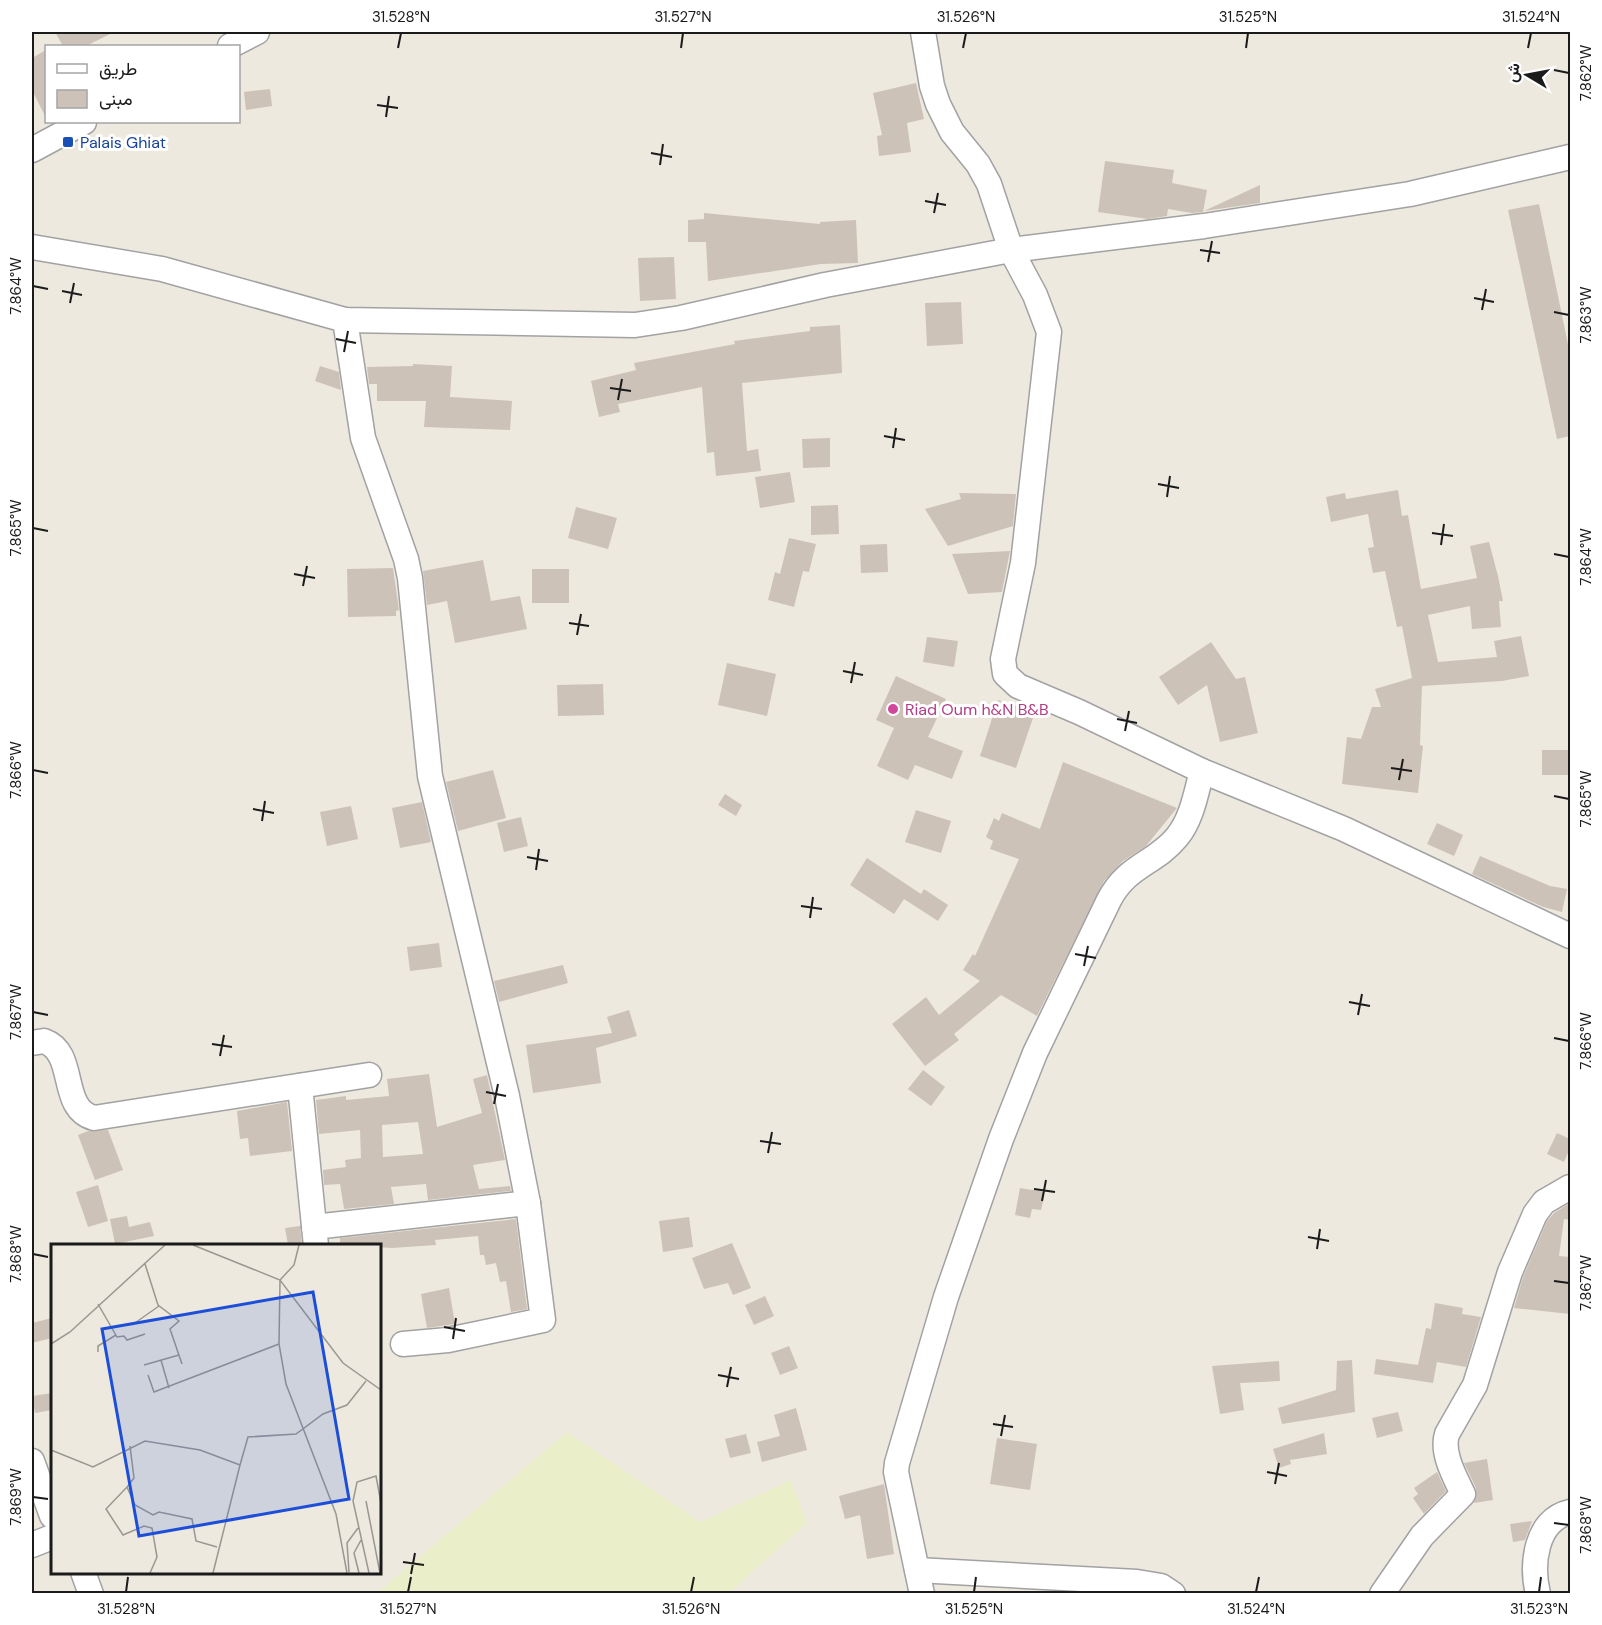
<svg xmlns="http://www.w3.org/2000/svg" width="1602" height="1625" font-family="'DM Sans',Vazirmatn,sans-serif">
<style>
.farmland{fill:#eaeec9}
.building{fill:#cdc2b8;fill-rule:evenodd}
.lines{fill:none;stroke-linecap:round;stroke-linejoin:round}
.minor-casing{stroke:#a2a2a2;stroke-width:27}
.minor{stroke:#fff;stroke-width:24}
.ticks{fill:none;stroke:#1b1b1b;stroke-width:2}
.transit-dot{fill:#1a4fb4;stroke:#fff;stroke-width:2}
.hotel-dot{fill:#d1479c;stroke:#fff;stroke-width:2}
.labels{text-anchor:middle;stroke-width:6;stroke-linejoin:round;paint-order:stroke}
.transit-label{font-size:16px;fill:#164399;stroke:#fff;text-anchor:start}
.hotel-label{font-size:16px;fill:#b23c85;stroke:#fff;text-anchor:start}
.inset-road{fill:none;stroke:#999791;stroke-width:1.5}
.view{fill:#1d4ed8;fill-opacity:0.15;stroke:#1d4ed8;stroke-width:3}
.inset-edge{fill:none;stroke:#1b1b1b;stroke-width:3}
.neatline{fill:none;stroke:#1b1b1b;stroke-width:2}
.ticks-label{font-size:15px;text-anchor:middle;fill:#1b1b1b}
</style>
<rect width="100%" height="100%" fill="#ede9df"/>
<!-- farmland -->
<path class="farmland" d="M567,1432l133,90 91,-42 16,43 -78,70h-352z"/>
<!-- building -->
<g class="building">
<path d="M55,32h59l-28,14h-23z"/>
<path d="M46,50v68l-14,-28v-32z"/>
<path d="M916,83l8,36 -17,4 4,29 -32,4 -2,-20 5,-1 -9,-42z"/>
<path d="M270,89l2,17 -26,4 -2,-18z"/>
<path d="M1105,161l69,9 -2,13 35,7 -4,22 -11,1 -24,-4 -1,7 -19,3 -50,-7z"/>
<path d="M1260,185v18l-56,8z"/>
<path d="M1539,204l31,150v82l-13,3 -49,-229z"/>
<path d="M704,213l116,11v-2l36,-2 2,43 -37,1 -113,17 -2,-39h-18v-22l16,-1z"/>
<path d="M674,257l2,42 -36,2 -2,-43z"/>
<path d="M961,302l2,42 -36,2 -2,-43z"/>
<path d="M840,325l2,48 -100,10 5,68 11,-2 3,22 -45,5 -2,-24 -7,1 -5,-66 -84,17 2,8 -21,5 -8,-36 45,-11 -2,-7 101,-19 -1,-3 76,-10v-4z"/>
<path d="M413,364l39,2 -2,31 62,4 -2,29 -86,-3 2,-26h-49v-17h-8l-2,-17 46,-1z"/>
<path d="M320,366l19,6 2,18 -26,-9z"/>
<path d="M830,438v29l-27,1 -1,-29z"/>
<path d="M790,472l5,30 -35,6 -5,-31z"/>
<path d="M1398,490l4,26 6,-1 13,74 56,-11 -7,-32 19,-4 9,34 5,25h-4l2,26 -29,2 -2,-23 -42,9 10,47 59,-5 -3,-16 27,-5 8,40 -27,5 -80,5 -2,59 3,1 -5,47 -76,-9 5,-47 14,2 11,-32h9l-6,-18 37,-11 -10,-52 -5,1 -12,-56 -12,2 -5,-25 6,-1 -6,-33 -37,8 -5,-25 19,-4 1,6z"/>
<path d="M959,493l57,1 -3,32 -65,20 -23,-37 36,-10z"/>
<path d="M838,505l1,29 -28,1v-29z"/>
<path d="M576,507l41,11 -9,31 -40,-11z"/>
<path d="M789,538l27,6 -7,28 -6,-1 -9,36 -26,-7 7,-28 5,2z"/>
<path d="M887,544l1,28 -27,1 -1,-28z"/>
<path d="M1010,551l-8,41 -34,2 -16,-40z"/>
<path d="M483,560l8,41 29,-5 7,33 -72,14 -8,-42 -20,4 -4,-34z"/>
<path d="M393,568l6,42 -3,1v5l-48,1 -1,-48z"/>
<rect x="532" y="569" width="37" height="34"/>
<path d="M927,637l31,4 -4,26 -31,-5z"/>
<path d="M1211,642l25,37 9,-2 13,56 -38,9 -13,-57 -29,20 -19,-28z"/>
<path d="M727,663l49,11 -9,42 -49,-11z"/>
<path d="M896,676l50,23 -18,38 35,14 -11,28 -37,-14 -7,15 -31,-14 17,-38 -18,-8z"/>
<path d="M603,684l1,31 -46,1 -1,-31z"/>
<path d="M998,700l37,12 -19,56 -36,-12z"/>
<rect x="1542" y="750" width="28" height="25"/>
<path d="M1063,762l114,46 -31,38 -23,15 -19,20 -67,135 -36,-21 -47,39 5,6 -34,26 -33,-42 34,-27 13,18 41,-34 -17,-11 10,-16 2,2 44,-97 -29,-10 3,-8 -7,-4 8,-19 5,3 3,-8 38,16z"/>
<path d="M493,770l13,48 -48,13 -12,-49z"/>
<path d="M725,794l17,11 -6,11 -18,-11z"/>
<path d="M422,802l9,40 -31,6 -8,-40z"/>
<path d="M351,806l7,33 -31,7 -7,-34z"/>
<path d="M916,810l35,11 -10,32 -36,-11z"/>
<path d="M521,817l7,29 -24,6 -7,-29z"/>
<path d="M1437,823l26,12 -9,21 -27,-12z"/>
<path d="M1480,856l70,30 17,3 -5,23 -19,-5 -71,-33z"/>
<path d="M867,858l54,36 3,-5 24,16 -10,16 -34,-22 -10,15 -44,-29z"/>
<path d="M439,943l3,24 -32,4 -3,-24z"/>
<path d="M563,965l5,18 -69,19 -5,-21z"/>
<path d="M629,1010l8,26 -41,12 5,35 -68,10 -7,-48 86,-12 -5,-16z"/>
<path d="M923,1070l22,17 -14,19 -23,-17z"/>
<path d="M429,1074l8,53 45,-14 -9,-34 14,-4 18,85 -32,5 6,24 31,-3 1,5 -83,9 -2,-16 -35,3 3,17 -50,5 -4,-25 -16,1 -1,-15 23,-3 -1,-7 16,-2 -1,-28 -41,4 -3,-34 30,-4v4l43,-4 -2,-17zM418,1122l5,32 -40,3 -1,-32z"/>
<path d="M287,1102l5,49 -42,5 -2,-18 -8,1 -3,-28z"/>
<path d="M108,1130l15,40 -28,10 -17,-45 10,-4z"/>
<path d="M1557,1133l13,6v9l-6,14 -17,-8z"/>
<path d="M98,1185l10,36 -20,6 -12,-35z"/>
<path d="M1020,1188l25,4 -4,18 -9,-1 -2,9 -15,-3z"/>
<path d="M1570,1203v17l-6,-1 -5,37 11,1v57l-56,-6 9,-31 24,-56 7,-8z"/>
<path d="M127,1216l2,11 21,-5 4,14 -39,8 -5,-25z"/>
<path d="M689,1217l4,30 -30,5 -4,-31z"/>
<path d="M516,1219l11,90 -16,3 -5,-31 -6,1 -4,-19 -10,2 -2,-10h-4l-2,-19 -43,4 1,5 -44,3 -52,-3v-7z"/>
<path d="M300,1226l2,19h-14l-3,-17z"/>
<path d="M732,1243l19,45 -18,7 -5,-12 -24,6 -12,-31z"/>
<path d="M449,1288l6,36 -28,4 -6,-34z"/>
<path d="M765,1296l9,20 -20,9 -9,-20z"/>
<path d="M1435,1303l28,5 -1,6 19,3 -15,50 -29,-5 -4,21 -59,-9 2,-15 42,6 8,-37 5,1z"/>
<path d="M52,1318v20l-20,5v-20z"/>
<path d="M789,1346l9,22 -18,7 -9,-22z"/>
<path d="M1352,1360l3,52 -73,12 -4,-16 58,-18 1,-29z"/>
<path d="M1279,1361l1,20 -40,2 4,27 -24,4 -8,-48z"/>
<path d="M52,1393v17l-17,3 -3,-17z"/>
<path d="M796,1408l11,42 -45,12 -5,-20 23,-6 -6,-21z"/>
<path d="M1398,1412l5,19 -26,7 -5,-20z"/>
<path d="M1324,1433l3,21 -37,6 1,4 -12,4 -6,-19z"/>
<path d="M746,1434l5,19 -21,5 -5,-19z"/>
<path d="M997,1438l40,6 -7,46 -40,-6z"/>
<path d="M1487,1459l6,41 -19,3 2,-15 -12,-25z"/>
<path d="M1437,1472l9,19 -22,23 -11,-16 5,-4 -4,-6z"/>
<path d="M884,1484l10,70 -27,5 -7,-44 -15,4 -6,-23z"/>
<path d="M1532,1521l-7,19 -12,2 -3,-18z"/>
</g>
<g class="lines">
<defs>
<g id="minor">
<path d="M230,46l27,-14"/>
<path d="M32,150l52,-28"/>
<path d="M32,247l130,22 183,51 290,5 46,-7 144,-33 186,-35 193,-24 206,-32 160,-37"/>
<path d="M345,320l18,118 43,121 4,19 20,198 77,320 21,107 15,117 -95,20 -45,4"/>
<path d="M1202,771l142,58 226,107"/>
<path d="M32,1043l12,-2c34,12 14,67 50,77l275,-43"/>
<path d="M300,1086l16,160"/>
<path d="M314,1227l214,-24"/>
<path d="M32,1461l20,55"/>
<path d="M32,1545l20,-8"/>
<path d="M917,1570l220,12 24,4 12,8"/>
<path d="M83,1572l8,22"/>
<path d="M922,1594l-26,-122 1,-9 49,-166 55,-158 34,-86 74,-153c18,-35 46,-36 68,-63 15,-18 19,-44 25,-66l-123,-59 -61,-26 -13,-12 -2,-15 20,-96 26,-231 -14,-37 -24,-45 -22,-66 -11,-20 -26,-32 -14,-28 -6,-18 -9,-54"/>
<path d="M1382,1594l40,-58 41,-42c-8,-17 -22,-41 -16,-60l28,-49 35,-113 25,-58 9,-12 26,-15"/>
<path d="M1538,1594c-7,-29 -3,-74 32,-82"/>
</g>
</defs>
<!-- minor casing -->
<use href="#minor" class="minor-casing"/>
<!-- minor -->
<use href="#minor" class="minor"/>
</g>
<!-- ticks -->
<path class="ticks" d="M398,48l3,-15M681,48l2,-15M963,48l3,-15M1246,48l2,-15M1528,48l3,-15M1554,70l15,3M377,105l21,3M386,117l3,-21M651,153l21,4M660,165l3,-21M925,201l21,4M934,213l4,-20M1200,250l20,3M1208,262l4,-21M33,286l15,3M62,291l20,4M1474,298l20,4M70,303l4,-20M1482,310l4,-21M1554,312l15,3M336,339l20,4M344,352l4,-21M610,388l21,3M618,400l4,-21M884,436l21,4M893,448l3,-20M1158,484l21,4M1167,497l3,-21M33,528l15,3M1432,533l21,3M1441,545l3,-21M1554,554l15,3M294,574l21,4M303,586l4,-20M569,623l20,3M577,635l4,-21M843,671l20,4M851,683l4,-21M1117,719l20,4M1125,731l4,-20M1391,768l21,3M33,770l15,3M1399,780l4,-21M1554,796l15,3M253,809l21,4M262,821l3,-20M527,857l21,4M536,870l3,-21M801,906l21,3M810,918l3,-21M1075,954l21,4M1084,966l4,-20M1349,1002l21,4M33,1012l15,3M1358,1015l4,-21M1554,1038l15,3M212,1044l20,3M220,1056l4,-21M486,1092l20,4M494,1104l4,-20M760,1141l21,3M768,1153l4,-21M1034,1189l21,3M1042,1201l4,-21M1308,1237l21,4M1317,1249l3,-20M33,1254l15,3M1554,1281l15,2M444,1327l21,4M453,1339l3,-21M718,1375l21,4M727,1387l4,-20M993,1424l20,3M1001,1436l4,-21M1267,1472l20,4M1275,1484l4,-21M33,1497l15,2M1554,1523l15,2M403,1562l21,3M411,1574l4,-21M126,1592l2,-15M408,1592l3,-15M691,1592l3,-15M974,1592l2,-15M1256,1592l3,-15M1539,1592l2,-15"/>
<!-- markers -->
<rect class="transit-dot" x="62" y="136" width="12" height="12" rx="3"/>
<circle class="hotel-dot" cx="893" cy="709" r="6"/>
<g class="labels">
<!-- transit labels -->
<g class="transit-label">
<text x="80" y="148">Palais Ghiat</text>
</g>
<!-- hotel labels -->
<g class="hotel-label">
<text x="905" y="715">Riad Oum h&amp;N B&amp;B</text>
</g>
</g>
<!-- overview -->
<g transform="translate(51 1244)">
<rect width="330" height="330" fill="#ede9df"/>
<path class="inset-road" d="M142,1l87,35 63,83 38,27M248,1l-5,20 -14,15 -1,64 7,40 50,130 11,59M94,20l13,41 21,16 -9,8 12,35M47,60l19,33 7,-1 3,4 18,-6M81,81l27,-19M0,100l19,-12 95,-87M47,108v-6l18,-11M110,116l8,28M93,121l35,-10M97,131l6,17 125,-48M79,202l4,32 -7,9 8,18 18,10 6,-3 33,7 4,22 21,6M0,206l42,17 52,-26 55,9 40,15 8,-28 48,-3 27,-20 24,-9 19,-24M76,243l-21,22 17,26 21,-9 8,2 5,29 -7,16M315,257l14,72M298,328l-2,-29 11,-15M162,329l27,-108M308,329l-5,-20 7,-13M318,329l-16,-72 4,-19 19,-6 5,27"/>
<path class="view" d="M262,48l36,207 -210,37 -37,-207z"/>
<rect width="330" height="330" class="inset-edge"/>
</g>
<!-- border -->
<rect width="1602" height="1625" fill="none" stroke="#ffffff" stroke-width="66"/>
<!-- legend -->
<rect x="45" y="45" width="195" height="78" fill="#ffffff" stroke="#a4a4a4" stroke-width="1.5"/>
<rect x="57" y="64" width="30" height="9" fill="#ffffff" stroke="#a4a4a4" stroke-width="1.5"/>
<text x="99" y="75" font-size="18" fill="#1b1b1b">طريق</text>
<rect x="57" y="90" width="30" height="18" fill="#cdc2b8" stroke="#a4a4a4" stroke-width="1.5"/>
<text x="99" y="105" font-size="18" fill="#1b1b1b">مبنى</text>
<!-- north arrow -->
<g transform="translate(1527 75) rotate(280)" stroke="#ffffff" stroke-width="4.5" paint-order="stroke">
<path d="M0-4.5L10 22L0 15L-10 22Z" fill="#1b1b1b"/>
<text y="-9" font-size="16" font-weight="bold" text-anchor="middle" fill="#1b1b1b">ش</text>
</g>
<rect x="33" y="33" width="1536" height="1559" class="neatline"/>
<g class="ticks-label">
<text x="401" y="22">31.528°N</text>
<text x="683" y="22">31.527°N</text>
<text x="966" y="22">31.526°N</text>
<text x="1248" y="22">31.525°N</text>
<text x="1531" y="22">31.524°N</text>
<text transform="translate(1586 73) rotate(-90)" y="5">7.862°W</text>
<text transform="translate(16 286) rotate(-90)" y="5">7.864°W</text>
<text transform="translate(1586 315) rotate(-90)" y="5">7.863°W</text>
<text transform="translate(16 528) rotate(-90)" y="5">7.865°W</text>
<text transform="translate(1586 557) rotate(-90)" y="5">7.864°W</text>
<text transform="translate(16 770) rotate(-90)" y="5">7.866°W</text>
<text transform="translate(1586 799) rotate(-90)" y="5">7.865°W</text>
<text transform="translate(16 1012) rotate(-90)" y="5">7.867°W</text>
<text transform="translate(1586 1041) rotate(-90)" y="5">7.866°W</text>
<text transform="translate(16 1254) rotate(-90)" y="5">7.868°W</text>
<text transform="translate(1586 1283) rotate(-90)" y="5">7.867°W</text>
<text transform="translate(16 1497) rotate(-90)" y="5">7.869°W</text>
<text transform="translate(1586 1525) rotate(-90)" y="5">7.868°W</text>
<text x="126" y="1614">31.528°N</text>
<text x="408" y="1614">31.527°N</text>
<text x="691" y="1614">31.526°N</text>
<text x="974" y="1614">31.525°N</text>
<text x="1256" y="1614">31.524°N</text>
<text x="1539" y="1614">31.523°N</text>
</g>
</svg>
